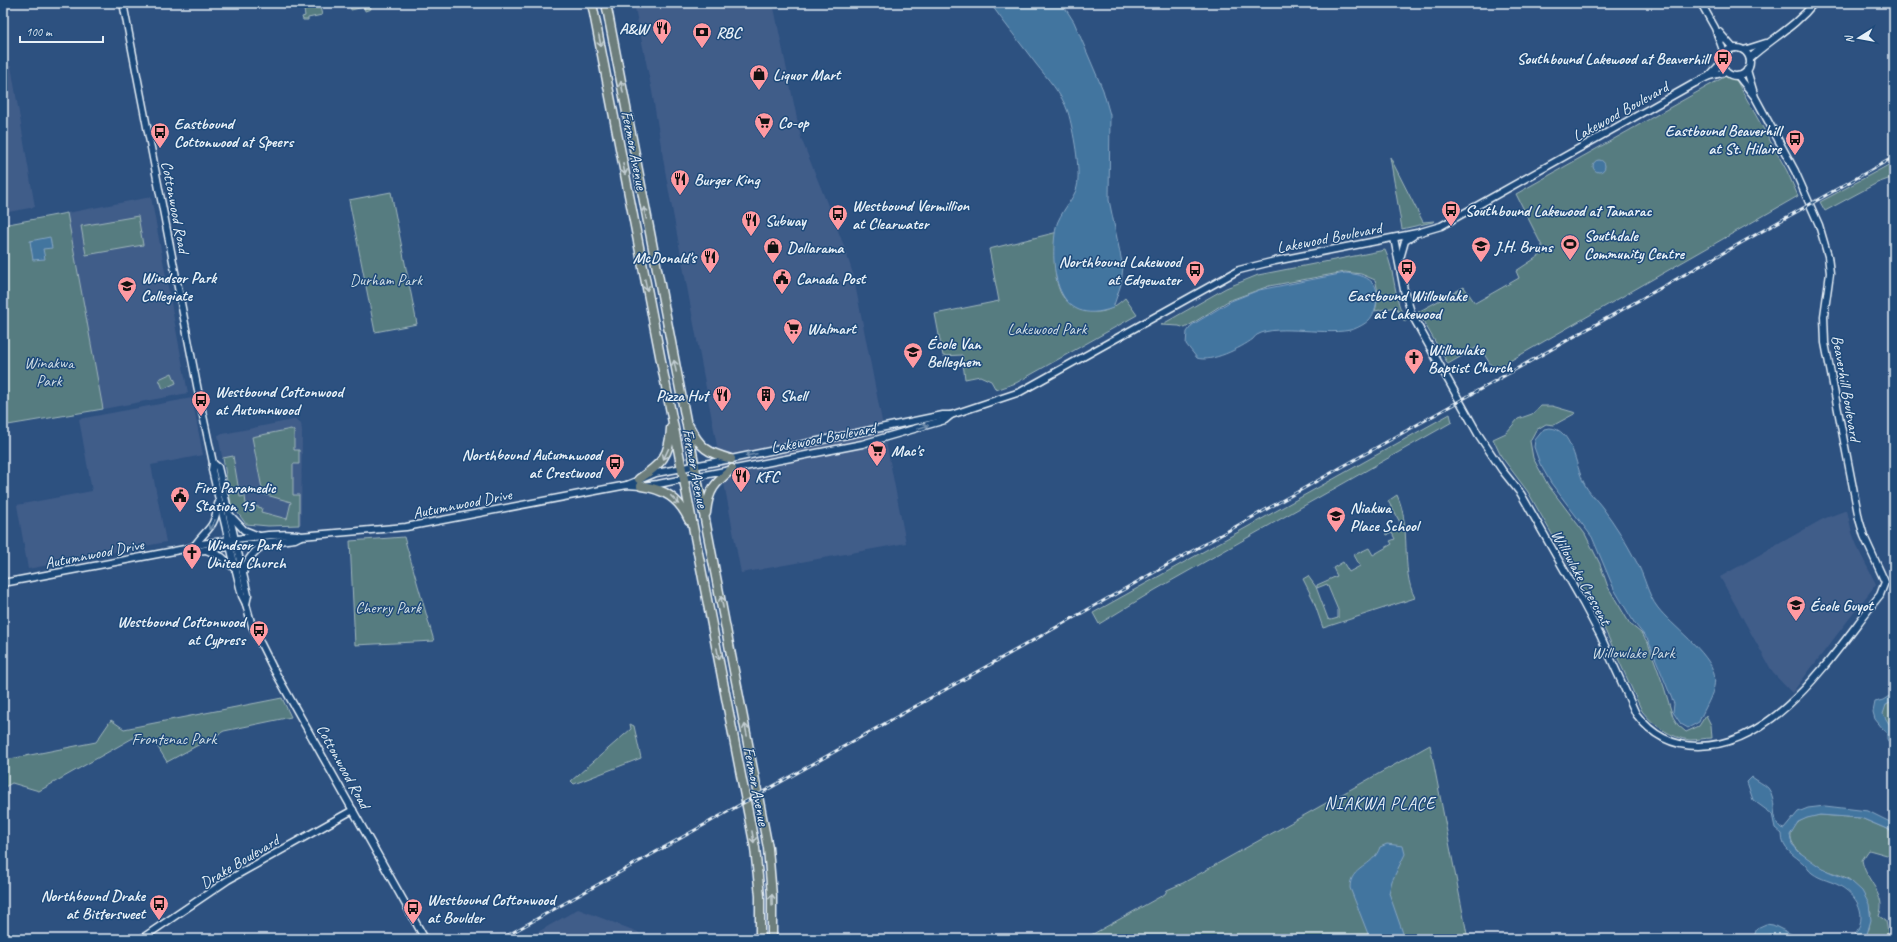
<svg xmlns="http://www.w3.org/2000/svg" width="1897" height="942" font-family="Caveat,sans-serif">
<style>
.built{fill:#415d89}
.green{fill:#567b80;stroke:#9fb6bc}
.water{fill:#43749f;stroke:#85a6c3}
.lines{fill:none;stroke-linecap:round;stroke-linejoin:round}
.tertiary-casing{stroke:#e8f1f8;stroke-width:9}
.trunk-casing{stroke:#e8f1f8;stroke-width:11}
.tertiary{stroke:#1f4a7a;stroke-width:6}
.trunk{stroke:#6d7e7c;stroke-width:8}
.rail-casing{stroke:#e8f1f8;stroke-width:3}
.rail{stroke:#1f4a7a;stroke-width:1.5;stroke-dasharray:4.5;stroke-linecap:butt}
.oneway{stroke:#c3ced3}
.oneway2{stroke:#6f8dac}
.labels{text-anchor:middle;stroke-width:3;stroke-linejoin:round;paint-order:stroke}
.poi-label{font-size:16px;font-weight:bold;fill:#e8f1f8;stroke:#1f4a7a;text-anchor:start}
.street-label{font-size:16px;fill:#e8f1f8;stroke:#1f4a7a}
.park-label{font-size:16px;fill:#d2dfe6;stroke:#1f4a7a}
.neighbourhood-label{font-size:17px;letter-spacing:1px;fill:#e8f1f8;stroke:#1f4a7a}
</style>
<rect width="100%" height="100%" fill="#2d5180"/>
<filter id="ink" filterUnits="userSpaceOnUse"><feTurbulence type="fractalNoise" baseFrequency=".025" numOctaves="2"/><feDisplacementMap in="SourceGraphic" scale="8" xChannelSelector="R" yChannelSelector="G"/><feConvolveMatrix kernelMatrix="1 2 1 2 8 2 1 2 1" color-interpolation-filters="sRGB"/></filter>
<g filter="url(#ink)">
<!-- built -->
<g class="built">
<path d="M634,3h139l28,135 43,108 9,28 53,269 -165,30 -75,-397 -14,-85z"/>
<path d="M11,66l24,141 -32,6v-145z"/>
<path d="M151,197l37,196 -85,16 -36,-196z"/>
<path d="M192,398l11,57 -52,10 15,77 -138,27 -11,-64 75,-14 -13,-72z"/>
<path d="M293,420h4l4,3 1,8 -1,93 -33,2 -22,-2 -15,-20 -13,-69z"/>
<path d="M1847,510l5,23 8,20 16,31 -84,109 -19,-20 -53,-96 103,-58z"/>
<path d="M578,909l60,23 6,7h-118z"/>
</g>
<!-- green -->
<g class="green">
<path d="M303,3h16l3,12 -14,3v2h-5l-1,-3 3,-1z"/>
<path d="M350,3h18l2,1 1,5 -6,2 -1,-4 -13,3z"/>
<path d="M1726,76l9,2 52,93 11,25 -304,174 -15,-24 -31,18 -30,-52 46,-25 11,16 44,-25 -3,-7 29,-19 -29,-58z"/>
<path d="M1390,157l33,65 11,-1 -1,1 -31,7z"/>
<path d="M1894,162v15l-17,6 -52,28 -5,-9z"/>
<path d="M391,192l26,132 -42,8 -26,-132z"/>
<path d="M67,213l36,196 -95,16 -5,-16v-184z"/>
<path d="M138,216l5,29 -57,10 -5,-29z"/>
<path d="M1058,232c-4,17 -6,51 6,66 3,4 12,7 16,9 19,10 30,4 45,-9l12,17 -121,68 -20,7 -5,-9 -11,-5 -15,3 -3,-24 -19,1 -8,-42 64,-13 -10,-52z"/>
<path d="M1385,250c11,23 8,49 21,71l-1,1 -9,-15 -21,4c3,-11 4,-20 0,-31l-14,-6 -16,-2 -76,14 -41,15 -43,27 -6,-2 -18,-1 65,-37 32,-13z"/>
<path d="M172,373l4,10 -13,6 -4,-10z"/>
<path d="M1541,406h11l24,7 -22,12 -8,-1 -10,6 -6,11 3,17 15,27 37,49 15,30 8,23 22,37 11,9 7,10 16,44 9,30 5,8 8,7 13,-6 7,-11 5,10 1,13c-7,0 -15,2 -22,2 -19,-2 -37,-15 -48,-29l-43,-94 -71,-125 -27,-36 -8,-17 13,-6 12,-14 14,-5z"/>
<path d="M1450,414l2,8 -297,168 -56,34 -6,-11z"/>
<path d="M291,429l3,2v19h5v14h-6v31h6v30l-31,1 -22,-2 -15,-20 -8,-46 10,-2 7,41 5,-1 1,8 16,4 -1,4 26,7 4,-17 -28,-8 -11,-57z"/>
<path d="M1397,495c15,32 3,74 18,103l-92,30 -10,-29 -10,-20 5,-3 8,11 12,32 3,1 7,-2v-8l-11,-26 -10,4v-3l20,-9 -4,-8 10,-6 6,10 11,-6 -6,-11 15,-7 4,7 19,-11 -2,-3 5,-2 -3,-6 -5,2 -1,-2 15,-9 -13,-23z"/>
<path d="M404,537l30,104 -79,4 -5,-104z"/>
<path d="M282,698l9,19 -67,14 -57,31 -11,-18 -23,-6 -94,53 -27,-8 -9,5v-33l7,4 86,-17 15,-22 13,9z"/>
<path d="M1894,700v41l-14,-25 3,-9z"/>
<path d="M630,724l4,2 7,32 -67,26 -3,-3 60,-52z"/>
<path d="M1430,745l38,194h-384l81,-45 2,-4 16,-7z"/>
<path d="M1820,815l41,3 33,14v25l-25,-7 -7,10c3,21 26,34 17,56l7,5 3,18h-27l7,-10 2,-17c-5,-8 -13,-25 -20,-31 -7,-6 -20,-8 -29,-12 -11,-7 -37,-24 -30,-38 5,-12 16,-14 28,-16z"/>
</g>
<!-- water -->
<g class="water">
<path d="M990,3h72l12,19 29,68 7,25 -1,85 14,67 -2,17 -8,24c-57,21 -64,-40 -57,-81 3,-13 19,-30 21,-40 4,-17 -4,-58 -9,-75 -6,-18 -21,-34 -32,-48 -15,-20 -31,-40 -46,-61z"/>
<circle cx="1599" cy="166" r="6"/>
<path d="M50,237l2,11 -9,1 2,10 -12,1 -3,-19z"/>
<path d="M1345,273c10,1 20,2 28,10 8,8 3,30 -4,37 -4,4 -10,7 -15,9 -25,8 -77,-6 -97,6 -2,1 -3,3 -4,4 -12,9 -42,24 -56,19l-11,-14 1,-12 5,-7 39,-24 28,-11z"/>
<path d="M1549,428c24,0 26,38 35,55 4,9 12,16 18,24 13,17 24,35 34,54 9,15 11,33 22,47 13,17 52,45 56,66 4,16 -10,34 -15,48l-11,6 -7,-4 -8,-12 1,-8 -26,-64 -13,-16 -21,-35 -22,-52 -41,-54 -11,-19 -6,-17 1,-7 9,-11z"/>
<path d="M1894,693v8l-8,4 -3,9 11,18v21l-7,-14v-5l-12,-15 -2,-7 2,-10 8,-2z"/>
<path d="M1752,777c5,4 12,7 16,11 10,12 2,31 13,40l3,1 14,-17 10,-4 17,-2 43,5 26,13v8l-33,-14 -41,-3 -13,3 -9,4 -8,13 2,9 7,8 24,17 28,12 11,10 7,13 2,16 -4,14 -5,5h-11c18,-19 10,-41 -11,-53 -8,-5 -19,-6 -28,-13 -3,-2 -5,-6 -8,-9 -10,-10 -22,-13 -22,-30l-7,-6 -3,-14 -19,-14 -6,-18z"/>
<path d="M1387,844l16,2 2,8 -13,27 -3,12 16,46h-35l-20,-51c0,-22 23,-20 30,-41z"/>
<path d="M1766,924l7,1 28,14h-17l-14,-5 -8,5h-9l4,-11z"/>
</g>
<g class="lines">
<defs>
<g id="tertiary">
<path d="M123,3l77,398 13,62 -1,7 30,126 4,8 6,22 21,42 152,271"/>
<path d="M1701,3l14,25 9,25"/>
<path d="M1719,32l14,16"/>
<circle cx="1736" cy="62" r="14"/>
<path d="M1744,50l22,-7"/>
<path d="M1750,58c21,-19 46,-32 64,-55"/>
<path d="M1709,76l13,-14"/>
<path d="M1738,76l16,20"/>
<path d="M1394,238l10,52 8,25 66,119 24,36 19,24 62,109 17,32 36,79c15,20 36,32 62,32 81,0 137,-96 182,-151l5,-13 -21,-46 -5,-17 -34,-176 -1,-27 6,-43 -2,-17 -9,-31 -24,-54 -40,-74 -8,-27"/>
<path d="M1399,262l6,-21 8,-5"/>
<path d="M213,463l5,4 30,128 -2,9"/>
<path d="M627,485l29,-12 75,-14 212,-44h8l69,-23 219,-122 36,-9 142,-28 24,-7 254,-143 14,-7 17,-4"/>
<path d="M229,514l15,16 15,6"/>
<path d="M195,545c13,-18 19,-15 23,-41"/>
<path d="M190,548l5,-3c22,-3 89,-15 106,-9l105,-9 221,-42 14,1 17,-2 204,-40 83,-24 6,-5"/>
<path d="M206,550l16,7 14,13"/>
<path d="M243,573c4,-14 10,-21 22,-29"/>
<path d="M3,583l187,-35 8,3 7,-1 90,-11 6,-3"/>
<path d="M141,939l87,-59 125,-70"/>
</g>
<g id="trunk">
<path d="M592,3l163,845 5,48v43"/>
<path d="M606,3l162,845 4,48v43"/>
<path d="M689,426c11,22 19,27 42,33"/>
<path d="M639,479c22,-15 31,-23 32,-51"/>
<path d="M641,486c23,3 38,12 48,34"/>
<path d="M706,513c2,-23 9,-30 26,-44"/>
</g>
</defs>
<!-- tertiary casing -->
<use href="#tertiary" class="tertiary-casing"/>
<!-- trunk casing -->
<use href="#trunk" class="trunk-casing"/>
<!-- tertiary -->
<use href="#tertiary" class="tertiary"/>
<!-- trunk -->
<use href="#trunk" class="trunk"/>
<defs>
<path id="rail" d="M501,939l1393,-782"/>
</defs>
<!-- rail casing -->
<use href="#rail" class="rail-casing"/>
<!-- rail -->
<use href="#rail" class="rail"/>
</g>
<!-- one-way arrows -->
<defs><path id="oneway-shaft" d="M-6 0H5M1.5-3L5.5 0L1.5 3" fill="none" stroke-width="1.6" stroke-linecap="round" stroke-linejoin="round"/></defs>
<g class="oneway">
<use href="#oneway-shaft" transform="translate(600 41) rotate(79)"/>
<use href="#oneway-shaft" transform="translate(622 87) rotate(-101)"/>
<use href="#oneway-shaft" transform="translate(624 169) rotate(79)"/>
<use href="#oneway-shaft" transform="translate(645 213) rotate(-102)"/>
<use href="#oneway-shaft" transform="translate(646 285) rotate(79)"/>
<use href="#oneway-shaft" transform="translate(675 366) rotate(-101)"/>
<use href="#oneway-shaft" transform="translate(666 454) rotate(115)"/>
<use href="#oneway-shaft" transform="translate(675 500) rotate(46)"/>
<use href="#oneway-shaft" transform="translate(722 602) rotate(-101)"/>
<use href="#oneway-shaft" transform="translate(718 654) rotate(79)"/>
<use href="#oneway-shaft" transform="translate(746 730) rotate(-101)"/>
<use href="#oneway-shaft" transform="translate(753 837) rotate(80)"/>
<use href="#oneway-shaft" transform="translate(772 900) rotate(-91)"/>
</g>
<g class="oneway2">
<use href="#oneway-shaft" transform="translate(923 427) rotate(-17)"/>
<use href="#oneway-shaft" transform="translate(751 455) rotate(168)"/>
<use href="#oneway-shaft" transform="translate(212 525) rotate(120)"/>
</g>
</g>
<!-- icons -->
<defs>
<symbol id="restaurant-pin" viewBox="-11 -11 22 30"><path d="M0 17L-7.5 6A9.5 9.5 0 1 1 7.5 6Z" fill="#ff9aa2" stroke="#1f4a7a"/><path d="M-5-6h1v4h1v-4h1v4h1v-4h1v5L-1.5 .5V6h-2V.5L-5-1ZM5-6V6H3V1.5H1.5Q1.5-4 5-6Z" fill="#111"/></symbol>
<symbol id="bank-pin" viewBox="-11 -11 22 30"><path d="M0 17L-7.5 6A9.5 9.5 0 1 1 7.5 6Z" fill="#ff9aa2" stroke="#1f4a7a"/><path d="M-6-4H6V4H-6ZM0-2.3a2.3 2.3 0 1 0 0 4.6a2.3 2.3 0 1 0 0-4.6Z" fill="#111"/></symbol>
<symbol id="bus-pin" viewBox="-11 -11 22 30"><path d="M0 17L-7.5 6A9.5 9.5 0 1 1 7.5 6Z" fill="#ff9aa2" stroke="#1f4a7a"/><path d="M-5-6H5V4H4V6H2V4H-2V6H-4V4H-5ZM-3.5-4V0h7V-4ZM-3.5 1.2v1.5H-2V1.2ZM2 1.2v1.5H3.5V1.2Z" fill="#111"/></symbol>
<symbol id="shop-pin" viewBox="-11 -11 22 30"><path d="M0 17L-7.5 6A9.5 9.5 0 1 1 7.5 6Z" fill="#ff9aa2" stroke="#1f4a7a"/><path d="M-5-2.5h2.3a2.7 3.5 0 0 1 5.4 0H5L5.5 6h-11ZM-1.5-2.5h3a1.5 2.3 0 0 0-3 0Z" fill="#111"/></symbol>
<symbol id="supermarket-pin" viewBox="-11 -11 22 30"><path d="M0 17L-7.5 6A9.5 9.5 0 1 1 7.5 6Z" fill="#ff9aa2" stroke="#1f4a7a"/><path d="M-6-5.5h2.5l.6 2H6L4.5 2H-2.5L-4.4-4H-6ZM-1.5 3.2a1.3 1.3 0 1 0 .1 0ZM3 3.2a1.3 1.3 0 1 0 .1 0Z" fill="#111"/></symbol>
<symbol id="stadium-pin" viewBox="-11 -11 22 30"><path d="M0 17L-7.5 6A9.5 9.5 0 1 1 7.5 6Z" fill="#ff9aa2" stroke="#1f4a7a"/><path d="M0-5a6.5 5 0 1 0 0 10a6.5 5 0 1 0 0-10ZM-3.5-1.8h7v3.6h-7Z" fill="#111"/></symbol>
<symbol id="school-pin" viewBox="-11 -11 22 30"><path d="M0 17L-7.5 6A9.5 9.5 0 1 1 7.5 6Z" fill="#ff9aa2" stroke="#1f4a7a"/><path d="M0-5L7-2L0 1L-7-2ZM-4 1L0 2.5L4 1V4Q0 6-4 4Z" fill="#111"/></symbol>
<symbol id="civic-pin" viewBox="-11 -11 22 30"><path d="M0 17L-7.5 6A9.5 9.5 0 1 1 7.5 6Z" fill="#ff9aa2" stroke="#1f4a7a"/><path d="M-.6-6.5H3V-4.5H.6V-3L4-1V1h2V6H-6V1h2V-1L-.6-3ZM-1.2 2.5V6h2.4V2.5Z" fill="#111"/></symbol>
<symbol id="church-pin" viewBox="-11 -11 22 30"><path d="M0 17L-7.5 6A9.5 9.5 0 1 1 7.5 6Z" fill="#ff9aa2" stroke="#1f4a7a"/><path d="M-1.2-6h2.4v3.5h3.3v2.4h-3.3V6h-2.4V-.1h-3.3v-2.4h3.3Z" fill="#111"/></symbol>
<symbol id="building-pin" viewBox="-11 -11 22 30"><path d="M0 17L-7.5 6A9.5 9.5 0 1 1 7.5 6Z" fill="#ff9aa2" stroke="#1f4a7a"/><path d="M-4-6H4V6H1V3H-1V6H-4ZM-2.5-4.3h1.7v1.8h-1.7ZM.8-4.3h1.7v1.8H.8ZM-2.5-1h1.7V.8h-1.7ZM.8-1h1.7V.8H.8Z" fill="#111"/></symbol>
</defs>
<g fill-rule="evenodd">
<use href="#restaurant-pin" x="651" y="17" width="22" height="30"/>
<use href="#bank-pin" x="691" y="21" width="22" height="30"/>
<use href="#bus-pin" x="1712" y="47" width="22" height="30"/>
<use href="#shop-pin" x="748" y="63" width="22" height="30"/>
<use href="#supermarket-pin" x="753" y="111" width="22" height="30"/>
<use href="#bus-pin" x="149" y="121" width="22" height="30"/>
<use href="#bus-pin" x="1784" y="128" width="22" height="30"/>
<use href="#restaurant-pin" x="669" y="168" width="22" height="30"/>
<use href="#bus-pin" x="1440" y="199" width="22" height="30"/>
<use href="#bus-pin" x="827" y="203" width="22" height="30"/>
<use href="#restaurant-pin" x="740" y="209" width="22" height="30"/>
<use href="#stadium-pin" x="1559" y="233" width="22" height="30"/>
<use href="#school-pin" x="1470" y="235" width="22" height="30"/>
<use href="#shop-pin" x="762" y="236" width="22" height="30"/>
<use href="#restaurant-pin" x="699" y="246" width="22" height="30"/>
<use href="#bus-pin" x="1396" y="257" width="22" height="30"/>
<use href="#bus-pin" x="1184" y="259" width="22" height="30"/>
<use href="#civic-pin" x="771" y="267" width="22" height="30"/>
<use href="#school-pin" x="116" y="275" width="22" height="30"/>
<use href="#supermarket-pin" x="782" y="317" width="22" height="30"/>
<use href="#school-pin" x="902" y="341" width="22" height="30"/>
<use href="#church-pin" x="1403" y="347" width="22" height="30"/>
<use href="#restaurant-pin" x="711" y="384" width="22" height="30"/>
<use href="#building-pin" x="755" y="384" width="22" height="30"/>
<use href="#bus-pin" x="190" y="389" width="22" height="30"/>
<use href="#supermarket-pin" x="866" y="439" width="22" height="30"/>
<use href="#bus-pin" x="604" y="452" width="22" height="30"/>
<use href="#restaurant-pin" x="730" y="465" width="22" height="30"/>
<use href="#civic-pin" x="169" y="485" width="22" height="30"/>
<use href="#school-pin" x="1325" y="505" width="22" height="30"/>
<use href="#church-pin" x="181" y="542" width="22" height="30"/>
<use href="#school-pin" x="1785" y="594" width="22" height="30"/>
<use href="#bus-pin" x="248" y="619" width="22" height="30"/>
<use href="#bus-pin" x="148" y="893" width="22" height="30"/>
<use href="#bus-pin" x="402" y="897" width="22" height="30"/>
</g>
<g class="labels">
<!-- poi labels -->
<g class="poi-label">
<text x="648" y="34" text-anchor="end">A&amp;W</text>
<text x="716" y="38">RBC</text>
<text x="1709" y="64" text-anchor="end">Southbound Lakewood at Beaverhill</text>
<text x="773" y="80">Liquor Mart</text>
<text x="778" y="128">Co-op</text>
<text x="174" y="129">Eastbound<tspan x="174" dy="18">Cottonwood at Speers</tspan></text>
<text x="1781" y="136" text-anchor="end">Eastbound Beaverhill<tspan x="1781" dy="18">at St. Hilaire</tspan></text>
<text x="694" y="185">Burger King</text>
<text x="852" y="211">Westbound Vermillion<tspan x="852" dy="18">at Clearwater</tspan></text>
<text x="1465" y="216">Southbound Lakewood at Tamarac</text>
<text x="765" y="226">Subway</text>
<text x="1584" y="241">Southdale<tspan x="1584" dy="18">Community Centre</tspan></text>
<text x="1495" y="252">J.H. Bruns</text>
<text x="787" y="253">Dollarama</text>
<text x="696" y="263" text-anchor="end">McDonald's</text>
<text x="1181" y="267" text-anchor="end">Northbound Lakewood<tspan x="1181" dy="18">at Edgewater</tspan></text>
<text x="141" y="283">Windsor Park<tspan x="141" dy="18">Collegiate</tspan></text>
<text x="796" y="284">Canada Post</text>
<text x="1407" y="301" text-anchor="middle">Eastbound Willowlake<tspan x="1407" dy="18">at Lakewood</tspan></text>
<text x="807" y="334">Walmart</text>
<text x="927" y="349">École Van<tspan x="927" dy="18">Belleghem</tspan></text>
<text x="1428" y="355">Willowlake<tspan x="1428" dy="18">Baptist Church</tspan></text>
<text x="215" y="397">Westbound Cottonwood<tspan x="215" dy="18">at Autumnwood</tspan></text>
<text x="708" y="401" text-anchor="end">Pizza Hut</text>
<text x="780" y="401">Shell</text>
<text x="891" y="456">Mac's</text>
<text x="601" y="460" text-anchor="end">Northbound Autumnwood<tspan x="601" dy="18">at Crestwood</tspan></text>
<text x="755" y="482">KFC</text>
<text x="194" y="493">Fire Paramedic<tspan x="194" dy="18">Station 15</tspan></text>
<text x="1350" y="513">Niakwa<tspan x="1350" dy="18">Place School</tspan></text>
<text x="206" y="550">Windsor Park<tspan x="206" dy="18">United Church</tspan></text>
<text x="1810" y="611">École Guyot</text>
<text x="245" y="627" text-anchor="end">Westbound Cottonwood<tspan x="245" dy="18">at Cypress</tspan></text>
<text x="145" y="901" text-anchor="end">Northbound Drake<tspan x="145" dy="18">at Bittersweet</tspan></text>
<text x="427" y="905">Westbound Cottonwood<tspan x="427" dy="18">at Boulder</tspan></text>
</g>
<!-- street labels -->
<g class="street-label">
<text transform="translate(1620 111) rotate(-29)" y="6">Lakewood Boulevard</text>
<text transform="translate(635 150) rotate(79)" y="6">Fermor Avenue</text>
<text transform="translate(176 207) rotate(79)" y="6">Cottonwood Road</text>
<text transform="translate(1329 237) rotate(-11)" y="6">Lakewood Boulevard</text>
<text transform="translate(1847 388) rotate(80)" y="6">Beaverhill Boulevard</text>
<text transform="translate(823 437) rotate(-11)" y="6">Lakewood Boulevard</text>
<text transform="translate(696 468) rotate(79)" y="6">Fermor Avenue</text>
<text transform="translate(462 503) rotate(-11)" y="6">Autumnwood Drive</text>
<text transform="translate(94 553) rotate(-11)" y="6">Autumnwood Drive</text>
<text transform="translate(1582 577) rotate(61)" y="6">Willowlake Crescent</text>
<text transform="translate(344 766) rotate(61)" y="6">Cottonwood Road</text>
<text transform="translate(757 786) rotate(79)" y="6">Fermor Avenue</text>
<text transform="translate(239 861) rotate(-31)" y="6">Drake Boulevard</text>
</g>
<!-- park labels -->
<g class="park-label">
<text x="386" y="285">Durham Park</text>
<text x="1047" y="334">Lakewood Park</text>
<text x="49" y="368">Winakwa<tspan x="49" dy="18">Park</tspan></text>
<text x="388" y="613">Cherry Park</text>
<text x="1633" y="658">Willowlake Park</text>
<text x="174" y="744">Frontenac Park</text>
</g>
<!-- neighbourhood labels -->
<g class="neighbourhood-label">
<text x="1380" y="809">NIAKWA PLACE</text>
</g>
</g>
<!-- margin -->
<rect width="1897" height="942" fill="none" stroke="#1f4a7a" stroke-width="16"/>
<rect x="8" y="8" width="1881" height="926" fill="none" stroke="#e8f1f8" stroke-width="1.5" filter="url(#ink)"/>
<!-- north arrow -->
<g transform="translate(1859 38) rotate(259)" stroke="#1f4a7a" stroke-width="3" paint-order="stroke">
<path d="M0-3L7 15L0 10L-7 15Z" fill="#e8f1f8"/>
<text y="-6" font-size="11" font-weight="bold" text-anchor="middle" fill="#e8f1f8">N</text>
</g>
<!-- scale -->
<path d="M20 36v6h83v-6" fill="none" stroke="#e8f1f8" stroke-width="2"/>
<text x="26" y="36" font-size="12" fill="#e8f1f8" stroke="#1f4a7a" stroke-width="3" paint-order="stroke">100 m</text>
</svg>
